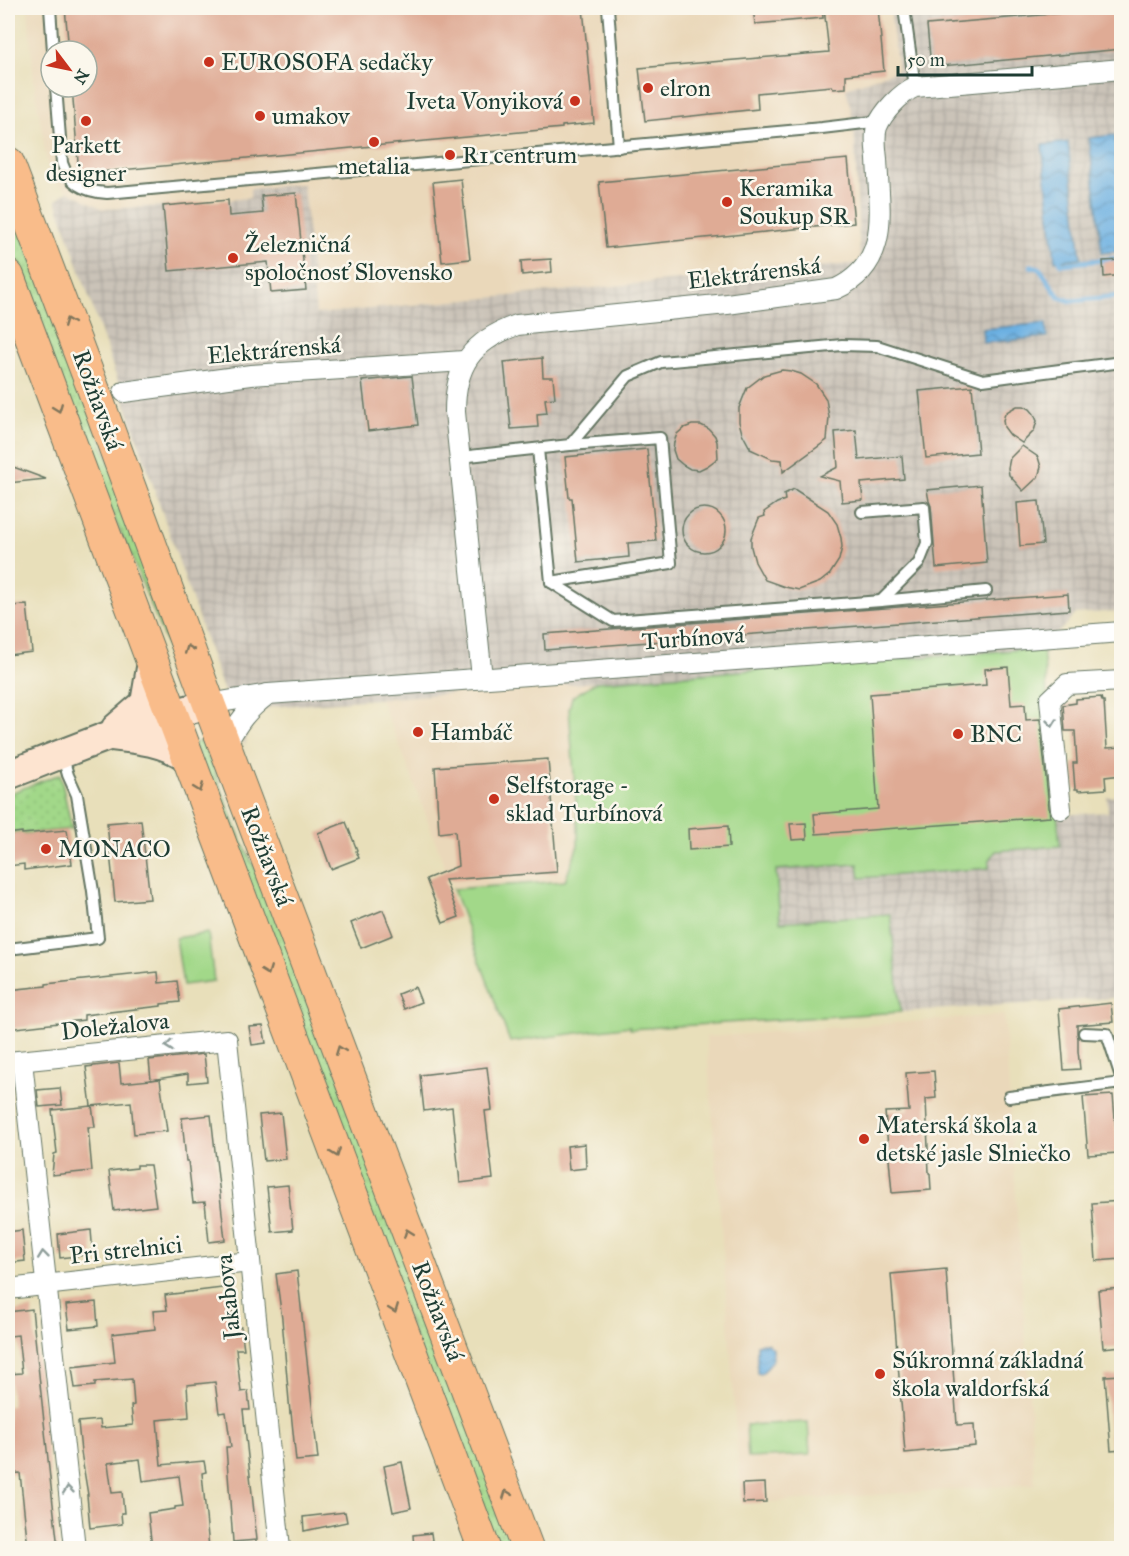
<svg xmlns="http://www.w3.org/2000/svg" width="1129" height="1556" font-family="'IM FELL Great Primer',serif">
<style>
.built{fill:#ead8ba;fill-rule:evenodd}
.industrial{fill:url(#industrial-grid)}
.grass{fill:url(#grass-dots);stroke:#608a5e;stroke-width:1.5}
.garden{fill:#a2d889;stroke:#608a5e;stroke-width:1.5}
.water{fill:url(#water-waves);stroke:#46768b;stroke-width:1.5}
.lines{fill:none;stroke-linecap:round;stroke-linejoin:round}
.stream{stroke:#6cb0e2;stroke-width:5}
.building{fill:#dfab95}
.lane-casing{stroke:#657663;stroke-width:14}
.street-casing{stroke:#657663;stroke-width:22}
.secondary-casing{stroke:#657663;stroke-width:32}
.primary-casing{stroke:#657663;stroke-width:34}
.lane{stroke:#fff;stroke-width:10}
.street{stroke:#fff;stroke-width:20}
.secondary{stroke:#fde4d0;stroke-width:28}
.primary{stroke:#f9bc8a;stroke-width:32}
.oneway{stroke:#81765b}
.oneway2{stroke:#8f9e9a}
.poi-dot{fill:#c8321e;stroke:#fbf7ec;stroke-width:2}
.labels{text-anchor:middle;stroke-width:5;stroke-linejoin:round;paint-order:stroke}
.poi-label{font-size:24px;fill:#1f3d34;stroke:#fbf7ec;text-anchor:start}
.street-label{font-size:24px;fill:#1f3d34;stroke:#fbf7ec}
</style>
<defs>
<pattern id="industrial-grid" width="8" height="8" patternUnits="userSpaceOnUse" patternTransform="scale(1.5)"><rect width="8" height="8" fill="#cac3b8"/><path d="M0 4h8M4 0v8" fill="none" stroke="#ada89f"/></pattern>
<pattern id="grass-dots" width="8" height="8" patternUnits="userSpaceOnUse" patternTransform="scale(1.5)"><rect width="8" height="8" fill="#a2d889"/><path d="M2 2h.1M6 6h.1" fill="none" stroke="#8bba77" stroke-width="1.8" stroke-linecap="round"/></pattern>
<pattern id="water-waves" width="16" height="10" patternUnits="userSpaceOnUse" patternTransform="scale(1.5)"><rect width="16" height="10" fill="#6cb0e2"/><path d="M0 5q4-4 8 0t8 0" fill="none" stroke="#5890b8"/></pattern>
</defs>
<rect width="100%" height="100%" fill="#fbf7ec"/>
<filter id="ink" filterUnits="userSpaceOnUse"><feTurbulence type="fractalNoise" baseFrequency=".0167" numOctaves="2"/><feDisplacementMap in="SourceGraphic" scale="12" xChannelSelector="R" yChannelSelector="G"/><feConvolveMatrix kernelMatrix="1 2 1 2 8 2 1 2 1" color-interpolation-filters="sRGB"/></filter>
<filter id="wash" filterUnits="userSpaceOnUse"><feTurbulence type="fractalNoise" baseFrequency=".008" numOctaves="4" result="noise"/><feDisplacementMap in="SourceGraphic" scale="24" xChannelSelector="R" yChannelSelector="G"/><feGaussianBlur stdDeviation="1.35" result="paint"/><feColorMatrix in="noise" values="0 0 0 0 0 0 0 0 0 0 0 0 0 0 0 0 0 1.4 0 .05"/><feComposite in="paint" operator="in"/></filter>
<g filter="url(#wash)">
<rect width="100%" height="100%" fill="#e8dfba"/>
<!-- built -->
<g class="built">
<path d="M28,8h862l8,62 -46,43 2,11 4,114 2,25 -545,51 -4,-41 -60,-84v9l-88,8 -60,3 -35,-18 -19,-15 -15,-95zM51,51h36v36h-36z"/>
<path d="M596,682l-24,15 -3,12 9,119v17l-13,36 -112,8 -48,-130 -25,-60z"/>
<path d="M1004,1015l31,469 -294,20 -17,-241 -18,-226z"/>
</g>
<!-- industrial -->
<g class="industrial">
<path d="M890,8h231v603l-45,3 -33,34 -772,59 -15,8 -9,11 -2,20 -28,-73 -161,-473 12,-9 35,18 60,-3 87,-8v-9l53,-5 13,130 544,-51 -6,-139 -8,-36 52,-18z"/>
<path d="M1121,796v209h-4l-2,-7 -214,14 -11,-98 -111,8 -3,-53 83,-5 2,14 128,-10v-7l6,-10 64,-5 -1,-31 50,-3 -1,-15z"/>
</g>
<!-- grass -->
<g class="grass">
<path d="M8,194l178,471 -10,3 -45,-113 -36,-78 -87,-232z"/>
<path d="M203,741l38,99 37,74 239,634h-24l-300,-805z"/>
<path d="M60,774l12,55 -50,5 -1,-2 -13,2v-40z"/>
</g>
<!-- garden -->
<g class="garden">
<path d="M1043,648l17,198 -64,5 -7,10v7l-129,10 -2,-14 -82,6 4,52 110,-8 11,98 -271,17v-3l-120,16 -57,-153 112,-8 13,-36v-17l-9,-119 3,-12 24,-15z"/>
<path d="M208,933l6,48 -31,4 -7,-47z"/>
<path d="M808,1422l2,33 -62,3 -2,-33z"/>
</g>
<!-- water -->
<g class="water">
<path d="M1115,135l7,56 -1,60 -19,2 -13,-115z"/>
<path d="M1068,142l13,116 -26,3 -13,-116z"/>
<path d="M1046,323l1,14 -64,6 -1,-14z"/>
<path d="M762,1343h5l6,6c0,12 -3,18 -13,25l-3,-1v-28z"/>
</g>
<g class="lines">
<!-- stream -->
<g class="stream">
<path d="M1060,260l1,4 61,-6"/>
<path d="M1031,266l8,2 20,29 12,4 51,-5"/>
</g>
</g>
<g id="blocks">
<!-- building -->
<g class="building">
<path d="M65,8h518l11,115 -32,3v2l-483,46 -7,-87h15v-36h-18z"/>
<path d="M753,8h69l1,10 -68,6z"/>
<path d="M824,8h54l6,63 -38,4v13l-13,1 -1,-3 -75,7 1,16 -113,12 -6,-53 190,-16z"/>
<path d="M1122,8v41l-191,18 -4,-42z"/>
<path d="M848,159l6,64 -248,25 -7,-66z"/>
<path d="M461,179l9,80 -28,3 -9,-80z"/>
<path d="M296,193l10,97 -35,3 -3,-31 -99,9 -6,-65 65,-6 1,16 34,-3 -2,-17z"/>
<path d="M551,259l1,13 -30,3 -1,-14z"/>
<path d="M1122,260v15l-18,2 -1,-16z"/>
<path d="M542,358l1,19h10l2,21 -10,1 2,14 -10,1 1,13 -27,2 -7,-67z"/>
<path d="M782,370l9,1 10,3 15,10 10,15 3,18 -2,23 -44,32 -1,-12 -10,-1 -22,-10v-3h-1l-7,-13 -3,-11v-14l8,-20 17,-13z"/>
<path d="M412,376l6,49 -50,6 -6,-50z"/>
<path d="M972,386l6,67 -52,5 -7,-67z"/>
<path d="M1017,406h7l6,3 4,5 3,7 -3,10 -12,12 -12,-8 -6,-8 -1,-7 2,-6 3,-3z"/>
<path d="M692,425h9l8,4 6,7 2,6 1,16 -11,8 -8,4 -9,-1 -7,-4 -7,-6 -3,-9 1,-8 3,-8 7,-6z"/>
<path d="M856,430l3,30 43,-4 2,23 -43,4 2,17 -21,2 -2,-21 -20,-5 18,-9 -3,-35z"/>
<path d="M1022,446l16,11 3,10 -3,10 -15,14 -14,-16 -1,-7 2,-10z"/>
<path d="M647,449l9,92 -28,2 1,14 -51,5 -6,-64h-3l-4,-41z"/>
<path d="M8,465l38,14 -38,4z"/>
<path d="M981,485l6,78 -51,5 -5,-62 -2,-5 -2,-11z"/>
<path d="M794,489l34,22 9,13 4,14 1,9 -3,13 -9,14 -10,8 -21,8 -14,-3 -20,-7 -10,-18 -4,-15v-9l8,-20 6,-2 -1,-4 13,-9 8,-3 -1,-6z"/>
<path d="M1039,501l4,43 -23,2 -3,-43z"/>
<circle cx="704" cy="530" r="22"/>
<path d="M1068,594l1,16 -524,40 -1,-16z"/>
<path d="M27,605l5,47 -24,3v-49z"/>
<path d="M1008,667l3,38 14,-1 1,16 14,-1 10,98 -234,17 -2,-20 64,-5 -8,-115 116,-9 -1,-16z"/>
<path d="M1101,697l1,4h2l3,47 15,-1v28l-17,2 1,12 -28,2v-2h-3l-2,-26h4l-2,-32h-10l-2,-26 13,-2v-4z"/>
<path d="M548,759l9,113 -112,8 14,37 -16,6 -17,-44 32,-13 -3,-35 -16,2 -4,-66z"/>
<path d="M141,820l9,79 -35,3 -8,-79z"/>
<path d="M346,822l11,28 -1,1 3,7 -28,11 -13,-36z"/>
<path d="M806,823l1,16 -15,1 -2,-16z"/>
<path d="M728,826l1,21 -40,3 -1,-21z"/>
<path d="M67,830l5,34 -48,6v-6l-16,2v-32l14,-2v2z"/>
<path d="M383,910l10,25 -32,13 -10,-25z"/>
<path d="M158,972l1,11 18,-2 3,21 -19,2v2l-77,9v5l-76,9v-39l38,-4v-2z"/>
<path d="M415,987l6,15 -17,7 -6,-15z"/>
<path d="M1111,1003l2,19 -36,3v8l1,5v13l2,18 -16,1 -5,-61z"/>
<path d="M263,1026l3,17 -14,2 -3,-18z"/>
<path d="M204,1054l3,27 -19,2v-9l-37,6 -2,-20z"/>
<path d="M119,1063l2,20 39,-4 7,52 -33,3 -3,-32 -40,4 -5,-39z"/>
<path d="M487,1067l5,43 -7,1 8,68 -33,4 -8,-76 -28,4 -4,-36z"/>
<path d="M934,1071l2,27 -10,1 3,74h1l1,17 -39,3 -7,-81 24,-1 -3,-38z"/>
<path d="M60,1088l2,17 -23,2 -2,-17z"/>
<path d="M1113,1095l5,58 -30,2 -5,-58z"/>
<path d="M92,1106l3,21h-7l4,44 -40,4 2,-21 3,-1 -5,-43z"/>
<path d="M281,1113l5,46 -22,2 -5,-46z"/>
<path d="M211,1115l14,125 -16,2 -4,-40 -12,1 -5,-42h-2l-4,-43z"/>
<path d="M585,1144l1,24 -17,2 -2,-24z"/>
<path d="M137,1165h13l6,41 -42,5 -5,-40 28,-3z"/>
<path d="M288,1185l5,45 -21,2 -5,-45z"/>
<path d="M1122,1201v58l-26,2 -4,-58z"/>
<path d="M22,1230l3,31 -17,2v-31z"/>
<path d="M91,1230l2,24 -33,4 -2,-24z"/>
<path d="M946,1269l11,156 17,-1 1,22 -70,7 -14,-179z"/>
<path d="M297,1271l21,188 -22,2 -5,-49 -1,1 -8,-94 -6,-45z"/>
<path d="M230,1287l4,41 7,-1 3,22h-8l5,43 7,-1 2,19h-7l14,130 -24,2 -7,-95h5l-5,-35 -7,1 -4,-31 -28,3 2,32 -32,3 4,45 43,-4 2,11 -4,1 7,75h-57l-4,-35 27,-4v-2l8,-1 -4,-30 -36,5 -3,-22 -32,4 4,30 10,-1 2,21h-3l1,11 -32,4 -3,-33h1l-7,-43 -3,-30 22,-2 1,8 32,-3 -2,-19 3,-1 -2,-26 -37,3v4l-20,2 -3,-21 43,-5 -3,-28 43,-5 -2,-18 14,-1 -2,-15z"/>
<path d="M1122,1288v58l-19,2 -5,-58z"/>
<path d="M96,1302l2,24 -29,3 -3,-24z"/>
<path d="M32,1309l18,169 8,70h-30l-8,-75 -12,1v-68h4l-3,-32 13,-1 -4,-38 -8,1 -2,-24z"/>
<path d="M1122,1375v75l-11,1 -6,-75z"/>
<path d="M402,1462l9,46 -18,4 -9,-46z"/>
<path d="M765,1483l1,19 -23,1 -1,-19z"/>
<path d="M345,1512l2,10 -43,9 -1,-14z"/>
<path d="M431,1533l2,15h-19l-1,-13z"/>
</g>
</g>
</g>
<g filter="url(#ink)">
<use href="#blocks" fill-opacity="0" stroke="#657663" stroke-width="1.5"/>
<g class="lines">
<defs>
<g id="lane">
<path d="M50,8l3,43"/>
<path d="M608,8l11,139"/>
<path d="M904,8l11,79"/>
<path d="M56,87l6,76c7,21 24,29 45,30l715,-65 59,-7"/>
<path d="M538,449l13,133 62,39 268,-20 105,-10"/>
<path d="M460,457l110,-12 58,-69 33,-14 181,-17 35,1 106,34 139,-18"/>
<path d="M862,512l62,-5 3,36 -8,20 -38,38"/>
<path d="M551,582l120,-19 -11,-125 -90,7"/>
<path d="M8,949l90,-11 -5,-47 -16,-96 -9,-20 -6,-21"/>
<path d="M1084,1033l23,1 15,46"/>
<path d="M1009,1097l113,-14"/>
</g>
<g id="street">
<path d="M124,392l127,-17 213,-14"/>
<path d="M482,678l-27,-266c0,-47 17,-71 62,-87l210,-21 109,-15c56,-26 43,-80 41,-130 -1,-10 -3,-23 0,-32 6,-15 24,-34 38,-40l207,-18"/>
<path d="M209,704l59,-10 854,-62"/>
<path d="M225,746c14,-25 21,-35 43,-52"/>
<path d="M1061,809l-11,-109 17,-16 55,-3"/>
<path d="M22,1061l53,487"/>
<path d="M8,1062l219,-22 53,508"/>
<path d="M8,1289l242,-27"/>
</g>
<g id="secondary">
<path d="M116,728l29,-25 7,-41"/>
<path d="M112,736c27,3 52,6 75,21"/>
<path d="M8,775c66,-26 131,-53 201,-71"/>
</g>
<g id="primary">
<path d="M8,163l88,233 113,308 318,844"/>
<path d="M8,276l476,1272"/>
</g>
</defs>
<!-- lane casing -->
<use href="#lane" class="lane-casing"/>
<!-- street casing -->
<use href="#street" class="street-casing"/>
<!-- secondary casing -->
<use href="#secondary" class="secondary-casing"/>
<!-- primary casing -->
<use href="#primary" class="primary-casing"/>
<!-- lane -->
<use href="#lane" class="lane"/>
<!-- street -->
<use href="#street" class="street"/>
<!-- secondary -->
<use href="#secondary" class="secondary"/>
<!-- primary -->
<use href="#primary" class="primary"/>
</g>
<!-- one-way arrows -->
<defs><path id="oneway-chevron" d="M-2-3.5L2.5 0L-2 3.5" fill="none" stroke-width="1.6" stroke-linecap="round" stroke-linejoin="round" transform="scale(1.5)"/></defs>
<g class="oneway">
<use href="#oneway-chevron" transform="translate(68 322) rotate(-111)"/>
<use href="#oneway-chevron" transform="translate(58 408) rotate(69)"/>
<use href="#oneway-chevron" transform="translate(189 649) rotate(-110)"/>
<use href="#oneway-chevron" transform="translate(199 788) rotate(69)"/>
<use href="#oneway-chevron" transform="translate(267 971) rotate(69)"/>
<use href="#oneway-chevron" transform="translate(340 1050) rotate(-111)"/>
<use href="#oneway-chevron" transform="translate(336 1153) rotate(69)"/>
<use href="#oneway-chevron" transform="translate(408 1233) rotate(-111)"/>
<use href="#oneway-chevron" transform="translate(394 1309) rotate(69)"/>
<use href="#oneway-chevron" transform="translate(507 1494) rotate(-111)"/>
</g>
<g class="oneway2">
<use href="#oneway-chevron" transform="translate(1052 723) rotate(84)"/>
<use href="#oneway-chevron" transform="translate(169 1046) rotate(174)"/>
<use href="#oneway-chevron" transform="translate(43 1255) rotate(-96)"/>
<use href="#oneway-chevron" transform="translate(68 1490) rotate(-96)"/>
</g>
</g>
<!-- markers -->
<g class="poi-dot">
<circle cx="209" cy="62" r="6"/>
<circle cx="648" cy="88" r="6"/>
<circle cx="575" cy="101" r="6"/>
<circle cx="260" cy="116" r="6"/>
<circle cx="86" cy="121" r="6"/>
<circle cx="374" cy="142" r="6"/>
<circle cx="450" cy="155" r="6"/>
<circle cx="727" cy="202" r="6"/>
<circle cx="233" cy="258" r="6"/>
<circle cx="418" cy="732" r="6"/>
<circle cx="958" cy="734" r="6"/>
<circle cx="494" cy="799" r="6"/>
<circle cx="46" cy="849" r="6"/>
<circle cx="864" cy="1139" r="6"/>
<circle cx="880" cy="1374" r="6"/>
</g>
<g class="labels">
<!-- poi labels -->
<g class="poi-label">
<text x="221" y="70">EUROSOFA sedačky</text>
<text x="660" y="96">elron</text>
<text x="563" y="109" text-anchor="end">Iveta Vonyiková</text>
<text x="272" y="124">umakov</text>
<text x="86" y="153" text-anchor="middle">Parkett<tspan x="86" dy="28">designer</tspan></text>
<text x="462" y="163">R1 centrum</text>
<text x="374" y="174" text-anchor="middle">metalia</text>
<text x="739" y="196">Keramika<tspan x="739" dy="28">Soukup SR</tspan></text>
<text x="245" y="252">Železničná<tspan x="245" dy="28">spoločnosť Slovensko</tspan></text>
<text x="430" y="740">Hambáč</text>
<text x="970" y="742">BNC</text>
<text x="506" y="793">Selfstorage -<tspan x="506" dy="28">sklad Turbínová</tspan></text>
<text x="58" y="857">MONACO</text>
<text x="876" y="1133">Materská škola a<tspan x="876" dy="28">detské jasle Slniečko</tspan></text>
<text x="892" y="1368">Súkromná základná<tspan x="892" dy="28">škola waldorfská</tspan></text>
</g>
<!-- street labels -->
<g class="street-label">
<text transform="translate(754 273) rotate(-7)" y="8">Elektrárenská</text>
<text transform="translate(274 350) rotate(-5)" y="8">Elektrárenská</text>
<text transform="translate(98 400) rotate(70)" y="8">Rožňavská</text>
<text transform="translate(693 638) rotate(-4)" y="8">Turbínová</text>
<text transform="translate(267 856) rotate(69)" y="8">Rožňavská</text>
<text transform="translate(115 1026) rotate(-6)" y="8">Doležalova</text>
<text transform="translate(126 1250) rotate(-6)" y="8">Pri strelnici</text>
<text transform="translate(228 1297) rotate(-96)" y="8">Jakabova</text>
<text transform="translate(438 1311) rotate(69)" y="8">Rožňavská</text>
</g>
</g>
<!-- margin -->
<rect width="1129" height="1556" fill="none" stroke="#fbf7ec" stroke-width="30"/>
<!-- north arrow -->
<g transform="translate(69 69) rotate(122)"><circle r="28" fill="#fbf7ec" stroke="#a3ada2" stroke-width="1.5"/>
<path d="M0-4.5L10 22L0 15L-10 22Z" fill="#c8321e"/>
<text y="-9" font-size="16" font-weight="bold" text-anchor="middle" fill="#1f3d34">N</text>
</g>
<!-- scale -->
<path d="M898 66v9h134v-9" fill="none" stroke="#1f3d34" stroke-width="3"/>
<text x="907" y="66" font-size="18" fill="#1f3d34" stroke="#fbf7ec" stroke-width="4.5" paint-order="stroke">50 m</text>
</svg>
